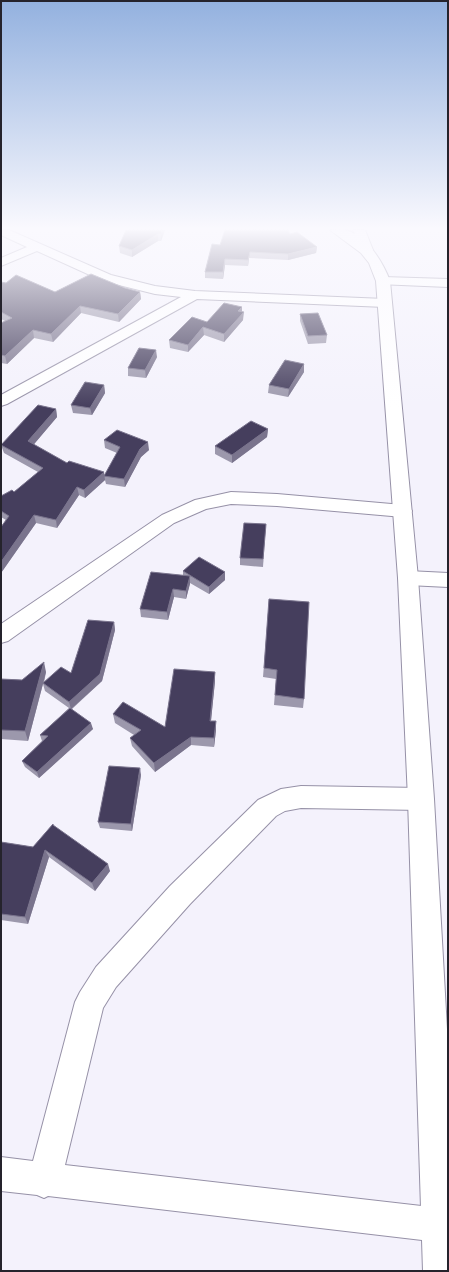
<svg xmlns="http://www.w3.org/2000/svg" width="449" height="1272" font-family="'IBM Plex Sans',sans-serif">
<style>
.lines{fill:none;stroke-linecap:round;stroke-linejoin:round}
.minor-casing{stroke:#9691a7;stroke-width:2}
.tertiary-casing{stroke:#9691a7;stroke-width:2}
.minor{fill:#fff;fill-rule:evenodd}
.tertiary{fill:#fff;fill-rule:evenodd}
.wall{fill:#9c98ac}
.shaded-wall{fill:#7a748d}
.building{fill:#453e5d;stroke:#7a748d}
</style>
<rect width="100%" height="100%" fill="#f4f2fc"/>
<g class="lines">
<defs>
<g id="minor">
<path d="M1,230h8l102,45 44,11 40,5 190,8 5,1 2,3 -2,3 -5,1 -188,-8 -190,105 -6,2v-11l180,-98 -26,-3 -52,-13 -66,-30 -36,15v-8l26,-11 -26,-12z"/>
<path d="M353,230h12l8,20 -2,3h-8z"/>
<path d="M383,277l65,2v8l-70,-3 -1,-3 1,-3z"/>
<path d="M231,492l46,2 126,11 6,2 3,4 -3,4 -6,2 -126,-11 -46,-2 -25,5 -32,14 -166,118 -7,2v-19l161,-109 33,-15z"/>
<path d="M408,571l40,2v14l-40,-2 -7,-2 -3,-5 3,-5z"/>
<path d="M301,786l120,2 9,3 3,8 -3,8 -9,3 -120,-2 -16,3 -9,5 -86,88 -74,83 -13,21 -38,157 374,43 9,3v28l-9,3 -391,-46 -4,2 -7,-3 -36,-4v-34l32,4 42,-159 5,-10 16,-25 74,-81 88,-86 23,-11z"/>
</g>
<path id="tertiary" d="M330,230c5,0 11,-1 16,0 21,6 37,32 44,51l28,297 16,221 14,248v224h-25l-15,-472 -10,-221 -22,-297 -7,-18 -8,-10z"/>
</defs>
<!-- minor casing -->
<use href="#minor" class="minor-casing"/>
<!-- tertiary casing -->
<use href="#tertiary" class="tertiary-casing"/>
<!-- minor -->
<use href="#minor" class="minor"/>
<!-- tertiary -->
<use href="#tertiary" class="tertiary"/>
</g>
<!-- wall -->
<g class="wall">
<path d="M165,230l-4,11h-3l-26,16 -12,-4 -1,-7z"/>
<path d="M290,234l27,13 -1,6 -28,7 -39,-2 -1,8 -23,-1 -2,14 -18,-1v-6l15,-27z"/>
<path d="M1,282l54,10 70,-4 15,4 1,7 -22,23 -38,-9 -28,29 -19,-4 -27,26 -6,-1v-40l4,-2 -4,-2z"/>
<path d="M242,307v5l1,8 -19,22 -20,-7 -16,17 -18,-4 -1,-8 38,-18z"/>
<path d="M300,314l27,21 -1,8 -18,1 -8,-23z"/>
<path d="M157,357l-11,21 -18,-2v-8z"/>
<path d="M304,364v8l-16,25 -20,-4 1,-8z"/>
<path d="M104,385l1,8 -13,22 -19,-2 -2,-8z"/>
<path d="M56,409l1,8 -24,28 34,18 37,13 13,-23 -12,-5 -1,-8 45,10 -8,7 -16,30 -19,-3 -1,-4 -20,18 -6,-3 -22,33 -21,-5 -35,50v-46l5,-7 -5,-3v-21l13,-4 24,-20 -34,-19 -3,-8z"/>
<path d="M268,429l-1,8 -35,26 -17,-9v-8z"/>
<path d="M266,524l-3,43 -23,-2v-7z"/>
<path d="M183,571l42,9 -16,14 -19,-11 -4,16 -12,-2 -6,23 -27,-3 -1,-8 43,-34z"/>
<path d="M269,599l35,100 -1,9 -29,-3 2,-26 -13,-2z"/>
<path d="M114,622l1,8 -13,51 -30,28 21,20 -54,49 -14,-11 -3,-6 20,-20 -2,-6 29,-27 -24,-17 -2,-7 -15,57 -27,-2v-60l21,1 24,-8 -2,11 27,-10z"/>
<path d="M215,672v9l-4,40 5,9 -2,17 -23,-2 -36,27 -23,-26 -2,-8 4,-3 -19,-12 -2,-9 52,13z"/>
<path d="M141,775l-9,56 -32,-3 -2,-6z"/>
<path d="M53,824l1,2 56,45 -15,20 -46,-34 -21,67 -27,-4v-78l32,5z"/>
</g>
<!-- shaded-wall -->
<g class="shaded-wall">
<path d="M162,230h3l-4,11v-7z"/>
<path d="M158,234v7l-26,16v-7z"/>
<path d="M317,247l-1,6 -28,7v-6z"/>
<path d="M250,252l-1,6 -1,8v-6z"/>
<path d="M225,259v6l-2,14v-7z"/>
<path d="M140,292l1,7 -22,23 -1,-8z"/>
<path d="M80,306l1,7 -28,29 -2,-8z"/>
<path d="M242,307v7l2,-2 -1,8 -19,22v-8l14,-23z"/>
<path d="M203,327l1,8 -16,17v-7z"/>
<path d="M33,330l1,8 -27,26 -2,-8z"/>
<path d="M156,350l1,7 -11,21 -1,-8z"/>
<path d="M304,364v8l-16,25 1,-8z"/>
<path d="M104,385l1,8 -13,22 -2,-7z"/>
<path d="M56,409l1,8 -27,32 -2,-8z"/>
<path d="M268,429l-1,8 -35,26v-8z"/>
<path d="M148,442l1,8 -8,7 -16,30 -1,-8 16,-30z"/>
<path d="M104,472l1,8 -20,18 -1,-8z"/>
<path d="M77,487l2,8 -22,33 -1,-8z"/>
<path d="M34,515l2,8 -35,50v-11z"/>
<path d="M225,572v8l-16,14v-7z"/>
<path d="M190,576v8l-4,15v-8z"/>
<path d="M173,589l1,8 -6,23 -1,-8z"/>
<path d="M114,622l1,8 -13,51 -31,28 -2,-7z"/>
<path d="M44,662l2,10 -18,69 -3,-10z"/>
<path d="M215,672v9l-5,49v-9z"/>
<path d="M216,721v9l-2,17v-9z"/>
<path d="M91,723l2,6 -54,49 -2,-6z"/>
<path d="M191,737v8l-36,27 -1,-9z"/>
<path d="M140,768l1,7 -9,56 -1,-7z"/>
<path d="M45,850l4,7 -21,67 -3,-7z"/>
<path d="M108,864l2,7 -15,20 -3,-8z"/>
</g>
<!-- building -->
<g class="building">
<path d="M126,230h36l-1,4h-3l-26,16 -13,-4z"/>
<path d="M225,230h63l2,4 7,-2 20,15 -29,7 -38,-2 -2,8 -23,-1 -2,13h-18l7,-28 8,1z"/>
<path d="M91,274l34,14 15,4 -22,22 -38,-8 -29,28 -18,-4 -28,26 -4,-1v-32l11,-5 -11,-6v-30l5,1 10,-8 39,17z"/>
<path d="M224,303l18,4 -4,4 6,1 -20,22 -21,-7 -15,18 -19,-5 23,-23 15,5z"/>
<path d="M318,313l9,22 -19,1 -8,-22z"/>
<path d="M139,348l17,2 -11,20 -17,-2z"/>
<path d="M285,360l19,4 -15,25 -20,-4z"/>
<path d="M85,382l19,3 -14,23 -19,-3z"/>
<path d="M38,405l18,4 -28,32 39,22 2,-2 35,11 -20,18 -7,-3 -21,33 -22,-5 -33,47v-35l8,-11 -8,-5v-8l1,-1 -1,-1v-5l11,-6 2,2 29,-24 -42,-23z"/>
<path d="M251,421l17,8 -36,26 -17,-9z"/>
<path d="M117,430l31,12 -8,7 -16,30 -20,-3 16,-29 -16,-7z"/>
<path d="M244,523l22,1 -3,35 -23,-1z"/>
<path d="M199,557l26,15 -16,15 -26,-16z"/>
<path d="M151,572l39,4 -4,15 -13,-2 -6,23 -27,-3z"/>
<path d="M269,599l40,3 -5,97 -29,-4 2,-25 -13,-2z"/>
<path d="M88,620l26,2 -14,52 -31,28 -26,-19 18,-16 10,6z"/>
<path d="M44,662l-19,69 -24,-1v-51l21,1z"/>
<path d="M174,669l41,3 -5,49h6l-2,17 -23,-1 -37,26 -24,-25 11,-8 -28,-16 10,-12 42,25z"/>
<path d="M70,708l21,15 -54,49 -15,-11 26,-25 -8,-1z"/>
<path d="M109,766l31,2 -9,56 -33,-2z"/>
<path d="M53,824v1l55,39 -16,19 -47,-33 -20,67 -24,-3v-72l32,5z"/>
</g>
<!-- sky -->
<linearGradient id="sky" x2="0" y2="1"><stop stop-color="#93b1df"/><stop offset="0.56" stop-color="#faf9fe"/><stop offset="1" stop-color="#faf9fe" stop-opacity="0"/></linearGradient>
<rect width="449" height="408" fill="url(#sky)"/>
<!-- border -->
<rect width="449" height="1272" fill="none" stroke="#25232c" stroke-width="4"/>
</svg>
